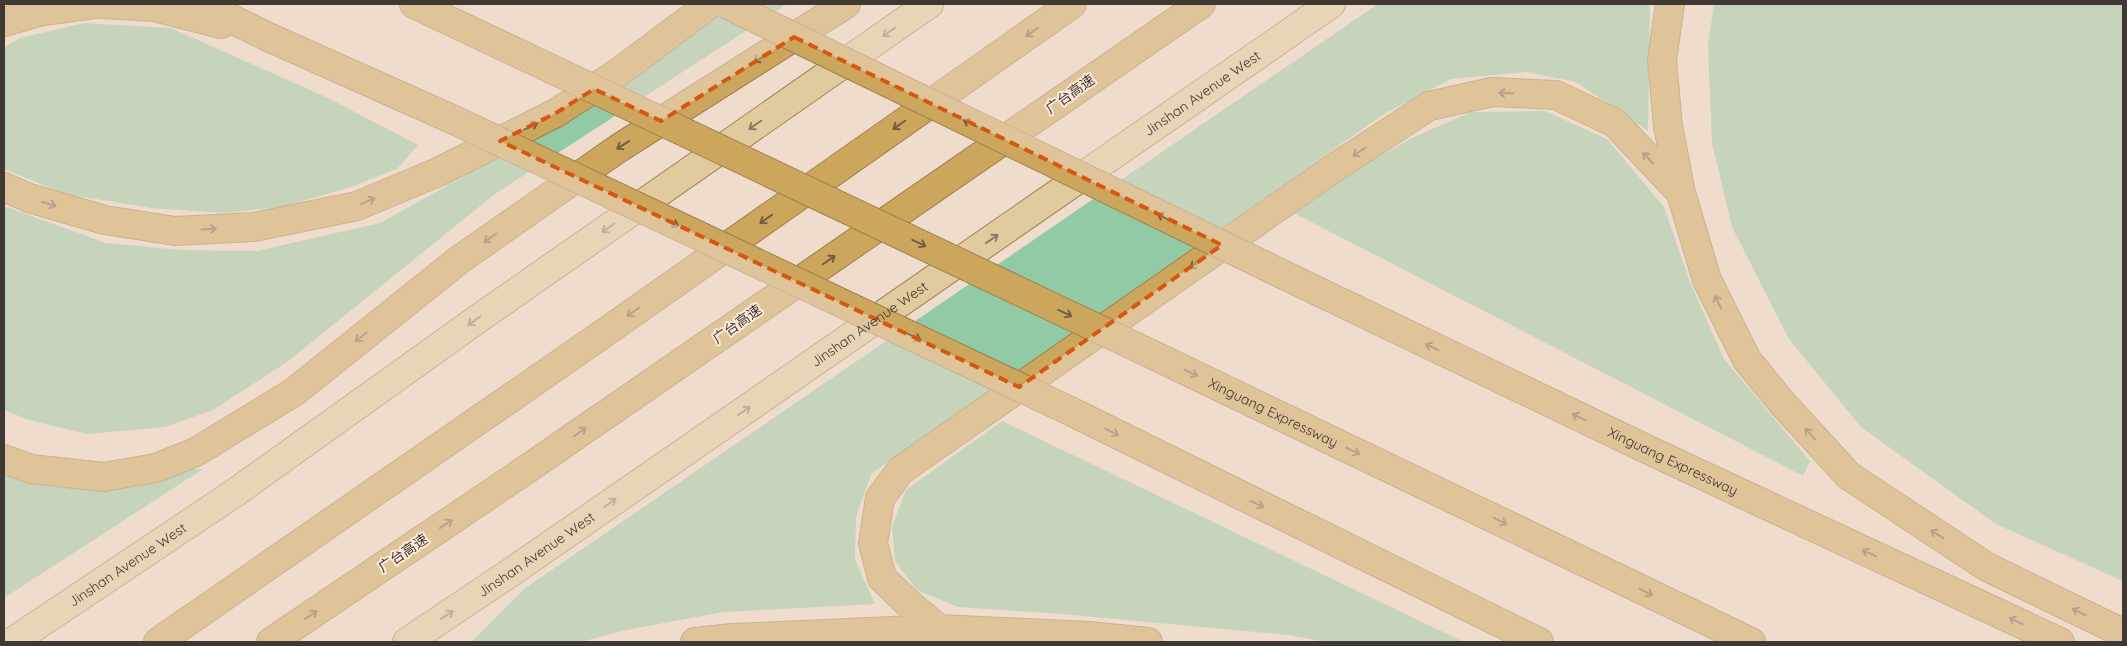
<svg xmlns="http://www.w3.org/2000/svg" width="2127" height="646" font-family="Quicksand,'Noto Sans SC',sans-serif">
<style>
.green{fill:#93caa6}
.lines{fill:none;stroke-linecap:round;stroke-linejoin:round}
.major-casing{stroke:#9c804e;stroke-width:30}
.highway-casing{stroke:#9c804e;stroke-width:30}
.major{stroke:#e1ca9e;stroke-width:28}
.highway{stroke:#cda65d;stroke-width:28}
.highway-bridge-casing{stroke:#9c804e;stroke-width:30;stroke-linecap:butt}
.highway-bridge{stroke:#cda65d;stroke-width:28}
.oneway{stroke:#887a63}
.oneway2{stroke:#715e41}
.marked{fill:none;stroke:#d75610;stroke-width:4;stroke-dasharray:10 6;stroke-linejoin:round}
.labels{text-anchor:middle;stroke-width:4;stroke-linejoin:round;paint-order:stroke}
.street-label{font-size:14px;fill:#403832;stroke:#fde9d9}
</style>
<rect width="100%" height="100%" fill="#efdccc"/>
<!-- green -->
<g class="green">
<path d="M727,4h60l-292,190 -208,168 -74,48 -48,17 -78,7 -58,-14 -25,-10v-204l102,37 74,7 77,1 123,-28 81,-45z"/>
<path d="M1378,4h272l-2,127 -72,-49 -49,-10 -76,7 -67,35 -513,360 -15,43 -1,43 20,44 -152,8 -102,19 -40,11h-109l52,-53z"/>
<path d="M1714,4h409v577l-127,-57 -135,-97 -72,-88 -57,-112 -20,-84 -4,-98z"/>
<path d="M84,23l87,5 157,70 90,47 -20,23 -44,18 -72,21 -59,6 -72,-5 -86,-14 -61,-25v-122l16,-9z"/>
<path d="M1545,111l62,28 57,68 26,75 34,77 86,102 -7,15 -509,-263 75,-51 45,-25 57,-25z"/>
<path d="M1002,421l462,221h-138l-37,-7 -227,-21 -104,-7 -41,-17 -22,-29 -3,-34 14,-37z"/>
<path d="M4,449l75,18 124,2 -199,129z"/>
</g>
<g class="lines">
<defs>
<g id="major">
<path id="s1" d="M12,642l224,-150 246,-176 447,-312"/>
<path id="s2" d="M407,642l100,-67 824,-571"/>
</g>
<g id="highway">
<path d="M103,4l51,3 67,17"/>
<path d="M201,4l65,32 188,84"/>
<path d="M414,4l129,61"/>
<path d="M1670,4l-8,56 6,66 13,67 26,87 40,80 36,44 66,72 138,91 136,66"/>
<path d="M4,22l34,-10 58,-8"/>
<path d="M4,187l25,11 76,22 70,11 79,-4 103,-21 81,-34 118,-59 66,-43 88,-66"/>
<path id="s3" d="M1286,276l371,178 403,188"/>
<path id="s4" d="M1147,352l604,290"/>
<path d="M1068,410l471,232"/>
<path d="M4,459l27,10 72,8 53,-9 40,-16 98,-60 165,-132 160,-112 227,-144"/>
<path d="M939,629l-30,-25 -27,-26 -9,-35 7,-45 21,-28 430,-300 98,-64 63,-14 64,3 59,28 66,70"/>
<path d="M158,642l439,-304 475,-334"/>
<path d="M271,642l259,-175 671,-463"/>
<path d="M695,642l38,-4 206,-9 150,7 59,6"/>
</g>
</defs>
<!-- major casing -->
<use href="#major" class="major-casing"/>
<!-- highway casing -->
<use href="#highway" class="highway-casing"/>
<!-- major -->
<use href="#major" class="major"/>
<!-- highway -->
<use href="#highway" class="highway"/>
<defs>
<g id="highway-bridge">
<path d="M726,4l560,272"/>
<path d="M543,65l604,287"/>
<path d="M454,120l614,290"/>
</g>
</defs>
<!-- highway-bridge casing -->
<use href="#highway-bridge" class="highway-bridge-casing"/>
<!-- highway-bridge -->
<use href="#highway-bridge" class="highway-bridge"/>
</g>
<!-- one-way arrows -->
<defs><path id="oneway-shaft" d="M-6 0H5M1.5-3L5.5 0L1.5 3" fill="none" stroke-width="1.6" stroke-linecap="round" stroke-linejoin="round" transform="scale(1.25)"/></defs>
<g class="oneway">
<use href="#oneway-shaft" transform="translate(889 32) rotate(145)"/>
<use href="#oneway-shaft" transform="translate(755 125) rotate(145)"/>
<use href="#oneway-shaft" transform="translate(608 228) rotate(145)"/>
<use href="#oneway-shaft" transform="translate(992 239) rotate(-35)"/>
<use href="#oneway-shaft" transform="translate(474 321) rotate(144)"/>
<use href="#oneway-shaft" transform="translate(744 411) rotate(-35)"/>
<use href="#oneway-shaft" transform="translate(610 503) rotate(-35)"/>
<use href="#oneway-shaft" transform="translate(447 615) rotate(-34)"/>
</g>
<g class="oneway2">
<use href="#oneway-shaft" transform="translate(1032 32) rotate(145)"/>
<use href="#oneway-shaft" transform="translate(760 58) rotate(148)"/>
<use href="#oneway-shaft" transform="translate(1506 93) rotate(-177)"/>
<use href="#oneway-shaft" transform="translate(970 123) rotate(-154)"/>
<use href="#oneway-shaft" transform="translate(899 125) rotate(145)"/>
<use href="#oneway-shaft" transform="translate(531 126) rotate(-26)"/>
<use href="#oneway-shaft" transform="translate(623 145) rotate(147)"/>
<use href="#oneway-shaft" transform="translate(1359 152) rotate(147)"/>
<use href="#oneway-shaft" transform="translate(1648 158) rotate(-133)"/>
<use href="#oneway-shaft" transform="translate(368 201) rotate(-23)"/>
<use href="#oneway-shaft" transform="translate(49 204) rotate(16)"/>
<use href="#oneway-shaft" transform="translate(1164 217) rotate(-154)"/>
<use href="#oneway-shaft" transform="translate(766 219) rotate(145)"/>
<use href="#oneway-shaft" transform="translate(672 223) rotate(25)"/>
<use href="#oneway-shaft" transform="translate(209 229) rotate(-3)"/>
<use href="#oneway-shaft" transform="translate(490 238) rotate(145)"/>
<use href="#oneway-shaft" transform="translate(919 243) rotate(25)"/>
<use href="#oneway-shaft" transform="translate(829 260) rotate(-35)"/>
<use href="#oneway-shaft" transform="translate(1196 264) rotate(145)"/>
<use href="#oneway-shaft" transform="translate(1718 302) rotate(-116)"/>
<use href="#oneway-shaft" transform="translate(633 312) rotate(145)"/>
<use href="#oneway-shaft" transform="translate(1065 313) rotate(25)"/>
<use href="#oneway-shaft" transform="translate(361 337) rotate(141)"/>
<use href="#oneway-shaft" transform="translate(914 337) rotate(25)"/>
<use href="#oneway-shaft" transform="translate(1432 347) rotate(-154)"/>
<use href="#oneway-shaft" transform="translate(1191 373) rotate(26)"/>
<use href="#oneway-shaft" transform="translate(1579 417) rotate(-154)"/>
<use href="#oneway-shaft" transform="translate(580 432) rotate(-35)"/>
<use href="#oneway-shaft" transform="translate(1112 432) rotate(27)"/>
<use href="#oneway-shaft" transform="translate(1810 434) rotate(-133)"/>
<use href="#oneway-shaft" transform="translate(1353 451) rotate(26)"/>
<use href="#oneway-shaft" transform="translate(1257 504) rotate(26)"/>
<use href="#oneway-shaft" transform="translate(1500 521) rotate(26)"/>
<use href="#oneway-shaft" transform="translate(446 524) rotate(-34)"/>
<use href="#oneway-shaft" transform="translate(1937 534) rotate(-147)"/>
<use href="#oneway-shaft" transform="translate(1869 553) rotate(-155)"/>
<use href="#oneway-shaft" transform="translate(1646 592) rotate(26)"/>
<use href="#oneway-shaft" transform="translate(2079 612) rotate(-154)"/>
<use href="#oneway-shaft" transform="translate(311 615) rotate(-34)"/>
<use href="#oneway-shaft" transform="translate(2016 621) rotate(-155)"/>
</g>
<!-- marked area -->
<path d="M0 0H2127V646H0ZM794,37l428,208 -203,142 -519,-246 56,-28 38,-24 67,32z" fill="#efdccc" fill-opacity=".55" fill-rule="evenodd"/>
<path class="marked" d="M794,37l428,208 -203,142 -519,-246 56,-28 38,-24 67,32z"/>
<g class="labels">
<!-- street labels -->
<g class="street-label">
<text dy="5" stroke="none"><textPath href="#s2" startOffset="966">Jinshan Avenue West</textPath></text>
<text transform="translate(1070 94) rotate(-35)" y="5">广台高速</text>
<text transform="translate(737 324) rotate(-35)" y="5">广台高速</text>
<text dy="5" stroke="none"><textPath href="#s2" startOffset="561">Jinshan Avenue West</textPath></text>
<text dy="5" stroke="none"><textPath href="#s4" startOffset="140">Xinguang Expressway</textPath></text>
<text dy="5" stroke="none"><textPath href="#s3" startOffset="429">Xinguang Expressway</textPath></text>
<text transform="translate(403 553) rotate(-34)" y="5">广台高速</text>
<text dy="5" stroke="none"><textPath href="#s2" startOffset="156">Jinshan Avenue West</textPath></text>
<text dy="5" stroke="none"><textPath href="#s1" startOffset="139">Jinshan Avenue West</textPath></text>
</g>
</g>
<!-- border -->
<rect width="2127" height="646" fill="none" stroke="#403832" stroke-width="10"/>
</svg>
